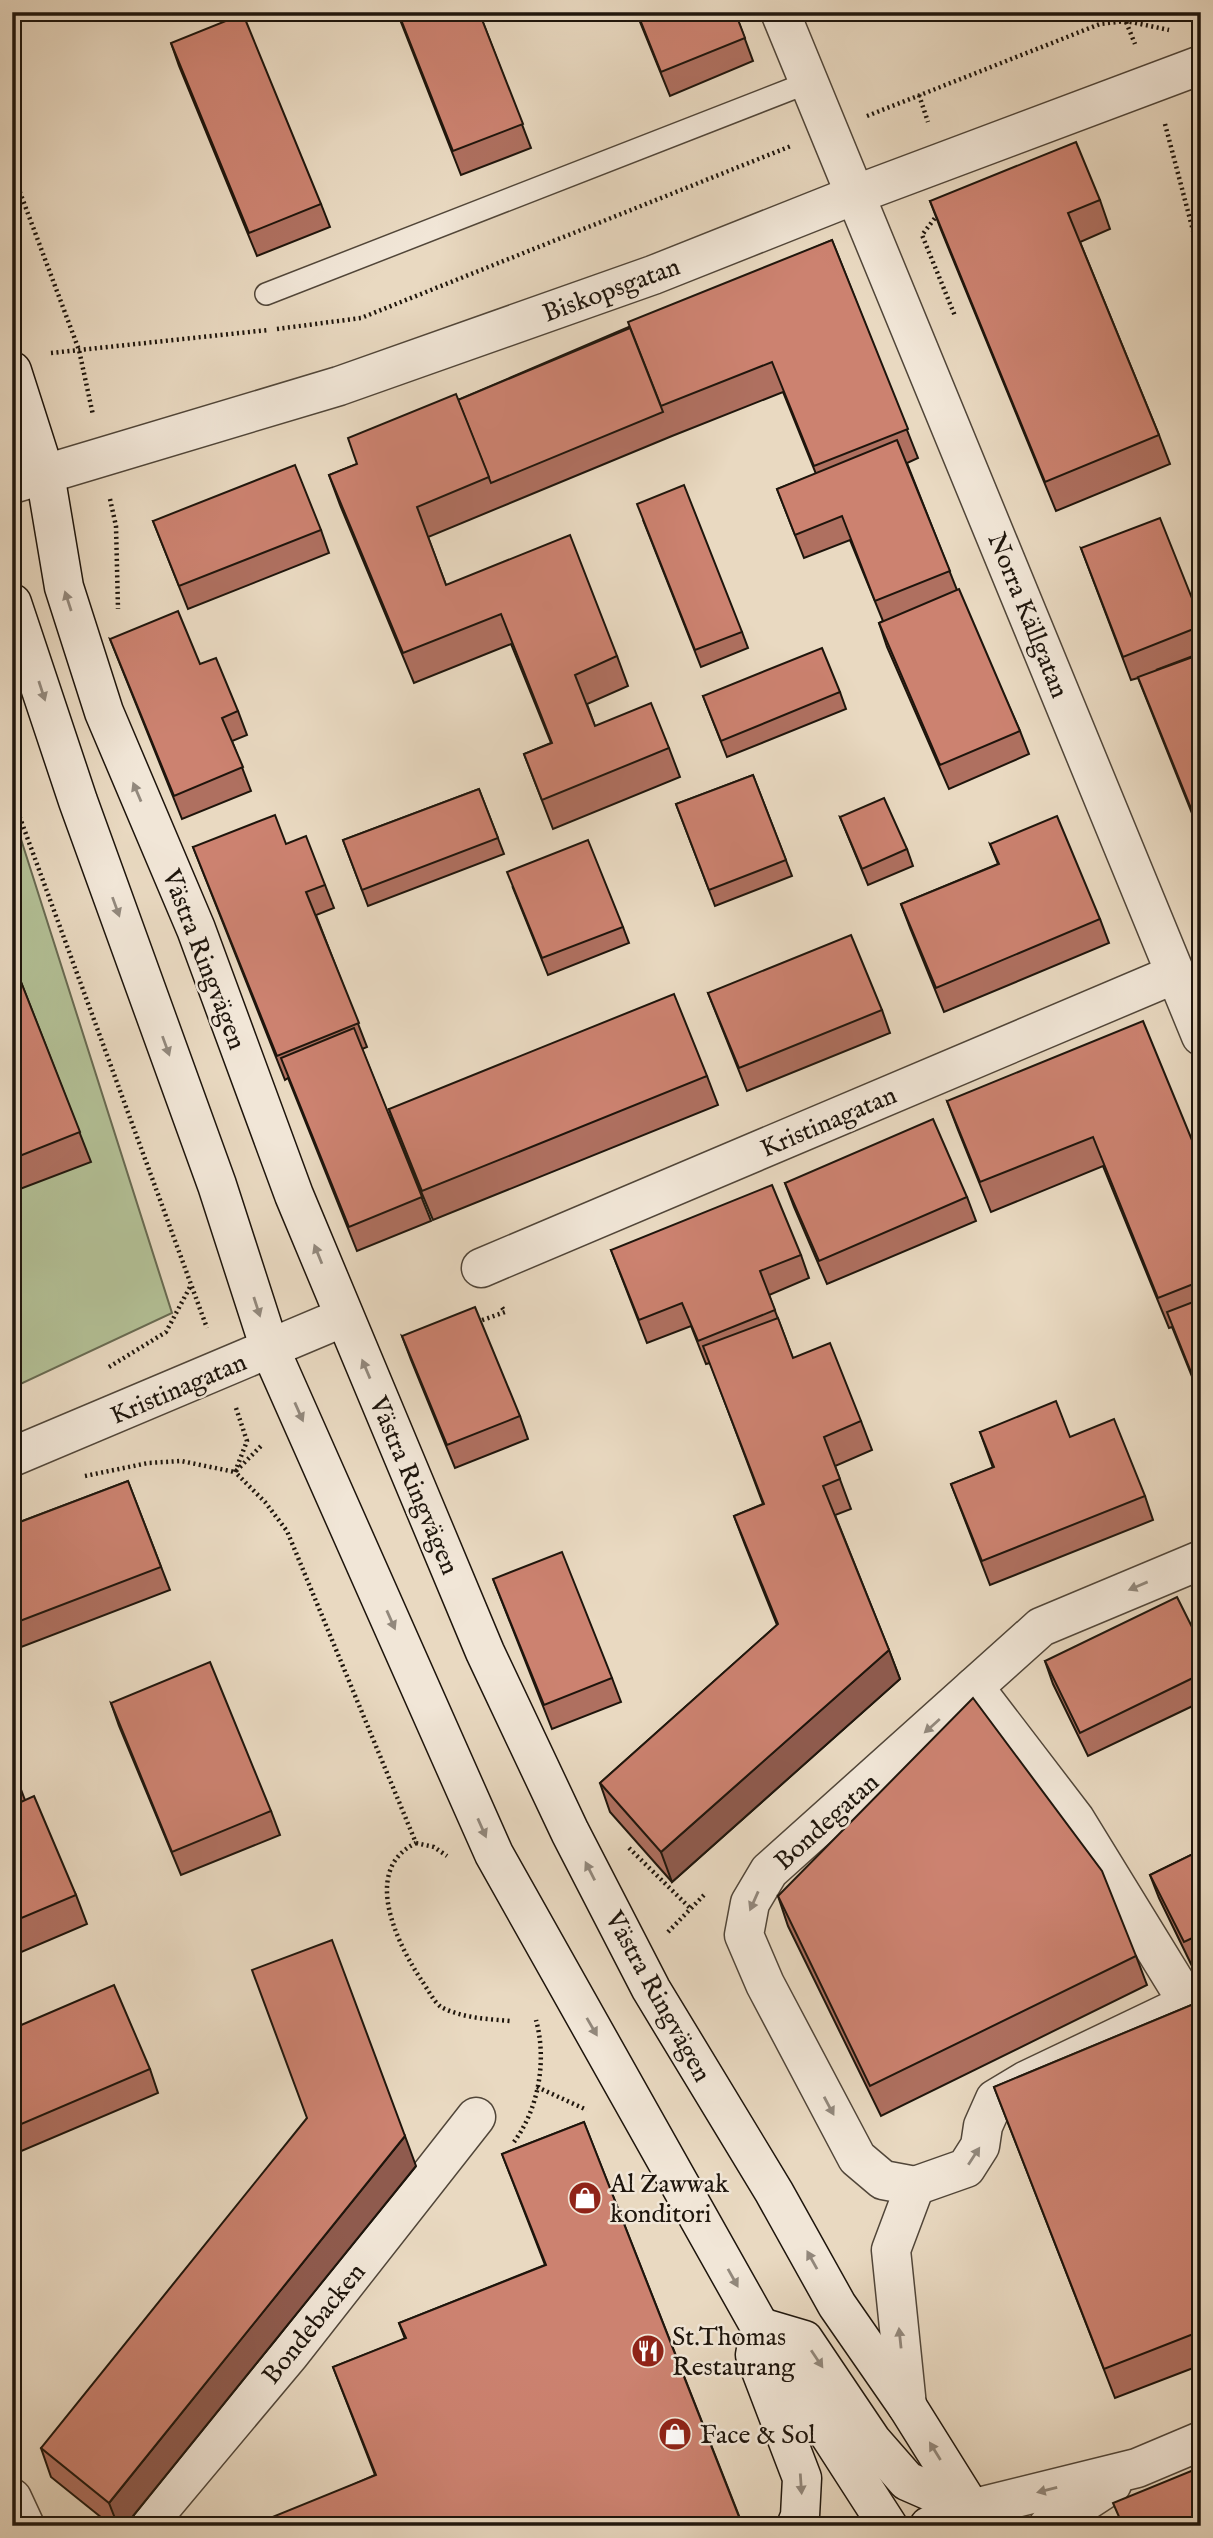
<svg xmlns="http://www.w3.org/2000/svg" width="1213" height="2538" font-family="'IM FELL English',serif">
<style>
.green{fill:#b3c096;stroke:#686a51;stroke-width:2}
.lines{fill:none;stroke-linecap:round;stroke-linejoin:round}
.service-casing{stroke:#514639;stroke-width:24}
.minor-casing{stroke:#514639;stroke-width:41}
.secondary-casing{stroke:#1e150c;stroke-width:41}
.path{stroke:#1e150c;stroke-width:4.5;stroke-dasharray:2 3.5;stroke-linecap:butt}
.service{stroke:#f1e6d7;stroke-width:21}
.minor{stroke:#f1e6d7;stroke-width:38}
.secondary{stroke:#f1e6d7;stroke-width:38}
.wall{fill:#af7060;stroke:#1e150c;stroke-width:2}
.shaded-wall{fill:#8f5b4e;stroke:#1e150c;stroke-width:2}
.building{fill:#cc8270;stroke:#1e150c;stroke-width:2}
.oneway{fill:#92887c}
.labels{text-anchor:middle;stroke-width:5;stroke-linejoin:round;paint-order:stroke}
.street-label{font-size:26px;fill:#1e150c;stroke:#f1e6d7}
.poi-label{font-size:26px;fill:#1e150c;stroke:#f1e6d7;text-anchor:start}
</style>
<rect width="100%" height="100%" fill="#e9d9c1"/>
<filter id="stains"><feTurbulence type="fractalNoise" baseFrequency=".00286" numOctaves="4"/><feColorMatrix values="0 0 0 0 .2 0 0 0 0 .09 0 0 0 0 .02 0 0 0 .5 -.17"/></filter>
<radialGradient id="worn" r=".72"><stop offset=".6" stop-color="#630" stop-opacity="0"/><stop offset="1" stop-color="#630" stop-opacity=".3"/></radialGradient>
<!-- green -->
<path class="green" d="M12,811l160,502 -160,75z"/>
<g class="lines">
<defs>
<path id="service" d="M266,294l541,-211"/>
<g id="minor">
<path d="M780,12l421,1024"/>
<path d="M12,484l327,-98 314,-111 204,-81 344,-129"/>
<path d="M481,1268l694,-294"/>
<path d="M12,1457l332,-140"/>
<path d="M1201,1560l-160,67 -272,244 -19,32 -6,32 21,49 92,174 26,22 32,6 51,-18 14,-22 3,-20 12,-27 30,-18 176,-84"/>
<path d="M974,1687l101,132 113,184"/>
<path d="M907,2406l-16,-156 24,-64"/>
<path d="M12,2498l13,28"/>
<path d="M971,2509l166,-41 64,-27"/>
<path d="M146,2526l144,-172 186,-237"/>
<path d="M1048,2526l64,-42"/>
</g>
<g id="secondary">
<path d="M12,371l33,103 19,113 40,125 92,217 98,266 191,457 85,180 81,157 123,203 63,113 70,101 75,120"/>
<path d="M12,603l66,198 139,384 53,164 224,505 266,473 128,199"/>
<path d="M760,2327l44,13 68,101 35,40 64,28"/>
<path d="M758,2339l-3,16 47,123 -2,38 -4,10"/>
<path d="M929,2526l42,-17"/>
</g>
</defs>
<!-- service casing -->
<use href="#service" class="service-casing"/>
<!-- minor casing -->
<use href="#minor" class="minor-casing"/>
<!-- secondary casing -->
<use href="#secondary" class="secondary-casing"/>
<!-- path -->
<g class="path">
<path d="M1122,12l13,32"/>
<path d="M919,95l9,27"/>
<path d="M867,116l233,-92 26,-3 43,9"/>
<path d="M1165,124l36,137"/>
<path d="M12,171l67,179 14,65"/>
<path d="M938,214l-16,21 33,81"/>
<path d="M277,329l84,-11 430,-172"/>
<path d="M51,353l217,-23"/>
<path d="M110,499l6,27 2,83"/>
<path d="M12,796l195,532"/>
<path d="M477,1322l28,-10 -4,-6"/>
<path d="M109,1367l57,-35 24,-45"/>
<path d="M236,1408l11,33 -12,31 30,30 22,29 129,312c-56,27 -18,102 6,138 5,7 12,21 19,26 21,11 46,12 69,14"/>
<path d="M85,1476l63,-13 33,-2 54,11 27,-27"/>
<path d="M416,1843l18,4 13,9"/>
<path d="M629,1848l62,61"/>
<path d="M668,1932l38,-39"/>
<path d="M537,2087l50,23"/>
<path d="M514,2142c25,-34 33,-82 22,-122"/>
</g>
<!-- service -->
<use href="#service" class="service"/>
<!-- minor -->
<use href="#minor" class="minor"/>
<!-- secondary -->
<use href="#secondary" class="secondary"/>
</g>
<!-- wall -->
<g class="wall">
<path d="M397,12h82l52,136 -70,27z"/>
<path d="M636,12h99l18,49 -83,35z"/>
<path d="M171,43l150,161 9,23 -73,29 -78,-190z"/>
<path d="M1100,200l10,29 -30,13 79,193 11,29 -114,47 -115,-281 -11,-29z"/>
<path d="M832,240l86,218 -11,5 50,127 63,141 9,23 -80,35 -62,-142 -8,-24 4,-2 -33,-81 -46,18 -27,-69 39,-15 -33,-82 -111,44 -244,101 18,48 171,71 11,30 -41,18 8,22 74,22 11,29 -127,52 -29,-75 27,-11 -40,-99 -97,39 -74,-178 -11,-30 28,-11 101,-64z"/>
<path d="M643,520l99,112 6,16 -47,19z"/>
<path d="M153,521l168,9 8,23 -141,56z"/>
<path d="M1081,548l120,73v32l-45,17 45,-16v182l-63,-158 -7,2z"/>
<path d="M110,639l128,72 9,24 -15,6 19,50 -69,28z"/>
<path d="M840,692l6,17 -119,48 -24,-61z"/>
<path d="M753,775l39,101 -77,30 -39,-102z"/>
<path d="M479,789l25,65 -136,52 -25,-66z"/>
<path d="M840,817l67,32 6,17 -45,19z"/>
<path d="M286,844l39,41 9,23 -18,7 51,132 -5,2 69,172 -74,30 -69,-173 -3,2 -92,-233z"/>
<path d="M990,844l110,75 9,24 -165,69 -34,-84 -9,-24 97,-40z"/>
<path d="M513,888l110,39 6,16 -81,32z"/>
<path d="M12,959l79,203 -79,30z"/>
<path d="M708,993l174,17 8,23 -143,58z"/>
<path d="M707,1076l11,29 -285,115 -34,-81 -10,-30z"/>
<path d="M947,1101l254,61v237l-29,-72 -3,1 -66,-162 -112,46 -33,-82z"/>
<path d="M785,1183l182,14 9,24 -149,63 -33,-77z"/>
<path d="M611,1250l190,5 8,23 -40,17 24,63 68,63 11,29 -37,16 16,43 -16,6 54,135 11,29 -228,203 -62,-70 -10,-29 177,-158 -32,-80 -11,-29 29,-12 -53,-141 -4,1 -15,-38 -44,17z"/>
<path d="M402,1336l118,80 8,23 -73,29 -44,-108z"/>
<path d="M980,1432l90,5 75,59 8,24 -163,65 -39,-101 42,-16z"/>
<path d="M128,1481l42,109 -154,59 -4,-9v-115z"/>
<path d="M493,1579l119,99 9,24 -69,27z"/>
<path d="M1201,1645v57l-113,54 -35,-72 -8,-23z"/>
<path d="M111,1703l160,108 9,24 -99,40 -62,-149z"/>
<path d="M12,1766l13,34 51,95 11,29 -75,32z"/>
<path d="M1201,1850v111l-9,5 -33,-68 -9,-23z"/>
<path d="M778,1896l358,60 11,29 -266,131 -93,-190z"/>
<path d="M1201,2001v364l-86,33 -121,-311z"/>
<path d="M12,2029l138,40 8,24 -146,62z"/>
<path d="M584,2122l159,404h-482l114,-51 -42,-108 72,-28 -6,-16 146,-58 -43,-111z"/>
<path d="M416,2166l-291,360h-13l-61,-49 -10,-29z"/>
</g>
<!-- shaded-wall -->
<g class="shaded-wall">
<path d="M889,1650l11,29 -228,203 -11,-30z"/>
<path d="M405,2136l11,30 -291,360h-7l-9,-23z"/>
</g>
<!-- building -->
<g class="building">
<path d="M398,12h81l44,112 -70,27z"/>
<path d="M637,12h98l10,26 -84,34z"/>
<path d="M243,14l78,190 -72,29 -78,-190z"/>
<path d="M1076,142l24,58 -32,13 91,222 -114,47 -115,-281z"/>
<path d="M832,240l76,189 -94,37 -42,-104 -111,44 -33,-84z"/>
<path d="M630,328l33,84 -172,71 -33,-83z"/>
<path d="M456,394l33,83 -72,30 29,78 124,-50 47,121 -42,19 20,51 56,-23 18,45 -127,52 -18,-46 28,-11 -51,-129 -98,39 -74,-178 28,-11 -9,-26z"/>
<path d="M897,440l53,131 -75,30 -33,-85 -47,19 -18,-46z"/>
<path d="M295,465l26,65 -142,56 -26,-65z"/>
<path d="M684,485l58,147 -47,18 -58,-146z"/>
<path d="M1160,518l41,103v5l-78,31 -42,-109z"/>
<path d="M959,589l61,142 -80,34 -61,-142z"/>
<path d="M178,611l22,53 16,-6 22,53 -16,7 21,49 -69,29 -64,-157z"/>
<path d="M822,648l18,44 -119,49 -18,-45z"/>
<path d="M1201,654v179l-63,-156z"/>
<path d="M753,775l33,85 -77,30 -33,-86z"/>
<path d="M479,789l19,49 -136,52 -19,-50z"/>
<path d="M884,798l23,51 -45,20 -22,-52z"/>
<path d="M275,815l11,29 20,-8 19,49 -19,7 53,131 -82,33 -84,-209z"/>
<path d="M1057,816l43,103 -164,69 -35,-84 98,-40 -9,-20z"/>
<path d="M588,840l35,87 -81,31 -35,-86z"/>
<path d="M851,935l31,75 -143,58 -31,-75z"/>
<path d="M12,959l68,173 -68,27z"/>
<path d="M674,994l33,82 -285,115 -33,-82z"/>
<path d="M1143,1021l58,141v119l-43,17 -65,-161 -113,45 -33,-81z"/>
<path d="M354,1028l68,169 -73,30 -68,-169z"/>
<path d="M933,1119l34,78 -148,64 -34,-78z"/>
<path d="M772,1185l29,70 -41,16 15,39 -77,31 -16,-38 -43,17 -28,-70z"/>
<path d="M1201,1299v98l-34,-85z"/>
<path d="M475,1307l45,109 -73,29 -45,-109z"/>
<path d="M778,1318l15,40 37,-15 31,78 -37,16 16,42 -17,7 66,164 -228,202 -61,-69 178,-159 -44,-108 30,-12 -61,-158z"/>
<path d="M1056,1401l14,36 44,-18 31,77 -163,65 -31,-77 43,-17 -14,-35z"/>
<path d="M128,1481l33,86 -149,57v-99z"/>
<path d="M562,1552l50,126 -68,27 -51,-126z"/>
<path d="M1177,1597l24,48v29l-121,59 -35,-72z"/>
<path d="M210,1662l61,149 -99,41 -61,-149z"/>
<path d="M973,1698l129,173 34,85 -266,130 -92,-190z"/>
<path d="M12,1766l7,16 -7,3z"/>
<path d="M34,1796l42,99 -64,27v-116z"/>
<path d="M1201,1850v84l-17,8 -34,-67z"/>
<path d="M332,1940l73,196 -296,367 -68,-55 266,-330 -55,-148z"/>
<path d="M114,1985l36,84 -138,59v-99z"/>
<path d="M1201,2001v330l-97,38 -110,-282z"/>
<path d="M584,2122l157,400 -10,4h-82l-2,-4 -11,4h-375l-1,-4 116,-47 -43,-108 73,-29 -7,-15 147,-58 -44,-111z"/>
<path d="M1201,2467v59h-78l-10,-23z"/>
</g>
<!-- one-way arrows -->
<defs><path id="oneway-solid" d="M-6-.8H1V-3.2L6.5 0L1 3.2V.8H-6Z" transform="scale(1.75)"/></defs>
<g class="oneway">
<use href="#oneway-solid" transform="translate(68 601) rotate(-108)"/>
<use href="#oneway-solid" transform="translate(42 691) rotate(72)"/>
<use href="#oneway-solid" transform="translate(137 792) rotate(-113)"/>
<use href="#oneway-solid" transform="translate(116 907) rotate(70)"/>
<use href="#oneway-solid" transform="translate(166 1046) rotate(70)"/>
<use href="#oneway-solid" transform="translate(318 1254) rotate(-112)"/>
<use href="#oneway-solid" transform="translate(257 1307) rotate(72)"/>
<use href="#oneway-solid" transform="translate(366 1369) rotate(-113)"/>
<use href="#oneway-solid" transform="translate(299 1412) rotate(66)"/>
<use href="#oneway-solid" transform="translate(1138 1586) rotate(157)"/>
<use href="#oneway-solid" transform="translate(391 1620) rotate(66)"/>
<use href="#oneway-solid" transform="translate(932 1726) rotate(138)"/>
<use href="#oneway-solid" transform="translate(482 1828) rotate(66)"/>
<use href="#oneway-solid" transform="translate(590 1871) rotate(-117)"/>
<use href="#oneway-solid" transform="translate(754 1901) rotate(114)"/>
<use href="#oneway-solid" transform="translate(592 2027) rotate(60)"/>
<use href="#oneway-solid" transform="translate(829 2106) rotate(62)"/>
<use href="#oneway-solid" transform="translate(974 2156) rotate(-57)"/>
<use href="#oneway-solid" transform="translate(812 2260) rotate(-119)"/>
<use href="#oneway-solid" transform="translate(733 2278) rotate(61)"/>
<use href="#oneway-solid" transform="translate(900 2338) rotate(-96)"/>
<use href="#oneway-solid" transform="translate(817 2359) rotate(56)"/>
<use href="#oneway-solid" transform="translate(935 2451) rotate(-122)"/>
<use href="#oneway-solid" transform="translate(801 2484) rotate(86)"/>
<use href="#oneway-solid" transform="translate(1047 2490) rotate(166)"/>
</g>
<!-- icons -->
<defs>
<symbol id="shop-disc" viewBox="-11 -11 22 22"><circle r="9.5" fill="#8f2418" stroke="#f1e6d7"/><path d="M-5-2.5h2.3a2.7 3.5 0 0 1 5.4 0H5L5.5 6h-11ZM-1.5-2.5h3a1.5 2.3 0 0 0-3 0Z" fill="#fff"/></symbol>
<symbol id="restaurant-disc" viewBox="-11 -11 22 22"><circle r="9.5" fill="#8f2418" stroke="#f1e6d7"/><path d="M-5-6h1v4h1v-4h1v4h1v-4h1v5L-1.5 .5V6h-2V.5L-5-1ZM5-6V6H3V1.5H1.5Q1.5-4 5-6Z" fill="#fff"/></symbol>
</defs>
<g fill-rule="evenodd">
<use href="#shop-disc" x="566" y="2179" width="38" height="38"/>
<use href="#restaurant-disc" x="629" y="2332" width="38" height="38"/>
<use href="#shop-disc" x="656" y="2415" width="38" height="38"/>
</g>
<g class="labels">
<!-- street labels -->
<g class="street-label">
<text transform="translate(611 289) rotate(-20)" y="9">Biskopsgatan</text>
<text transform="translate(1029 615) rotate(68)" y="9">Norra Källgatan</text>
<text transform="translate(205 959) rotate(69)" y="9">Västra Ringvägen</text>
<text transform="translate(828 1121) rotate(-23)" y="9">Kristinagatan</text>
<text transform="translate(178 1388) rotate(-23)" y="9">Kristinagatan</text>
<text transform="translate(415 1485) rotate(67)" y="9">Västra Ringvägen</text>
<text transform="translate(826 1821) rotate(-42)" y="9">Bondegatan</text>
<text transform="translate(659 1996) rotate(61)" y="9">Västra Ringvägen</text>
<text transform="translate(313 2323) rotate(-51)" y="9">Bondebacken</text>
</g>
<!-- poi labels -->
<g class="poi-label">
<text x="610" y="2192">Al Zawwak<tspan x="610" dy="30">konditori</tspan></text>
<text x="672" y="2345">St.Thomas<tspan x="672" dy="30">Restaurang</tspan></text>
<text x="700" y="2443">Face &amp; Sol</text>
</g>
</g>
<!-- margin -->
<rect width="1213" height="2538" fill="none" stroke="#e9d9c1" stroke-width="42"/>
<rect x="14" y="14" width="1185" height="2510" fill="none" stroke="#1e150c" stroke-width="3.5"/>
<rect x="21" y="21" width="1171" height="2496" fill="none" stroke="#1e150c" stroke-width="2"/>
<rect width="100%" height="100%" filter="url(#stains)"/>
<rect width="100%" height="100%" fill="url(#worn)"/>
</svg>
